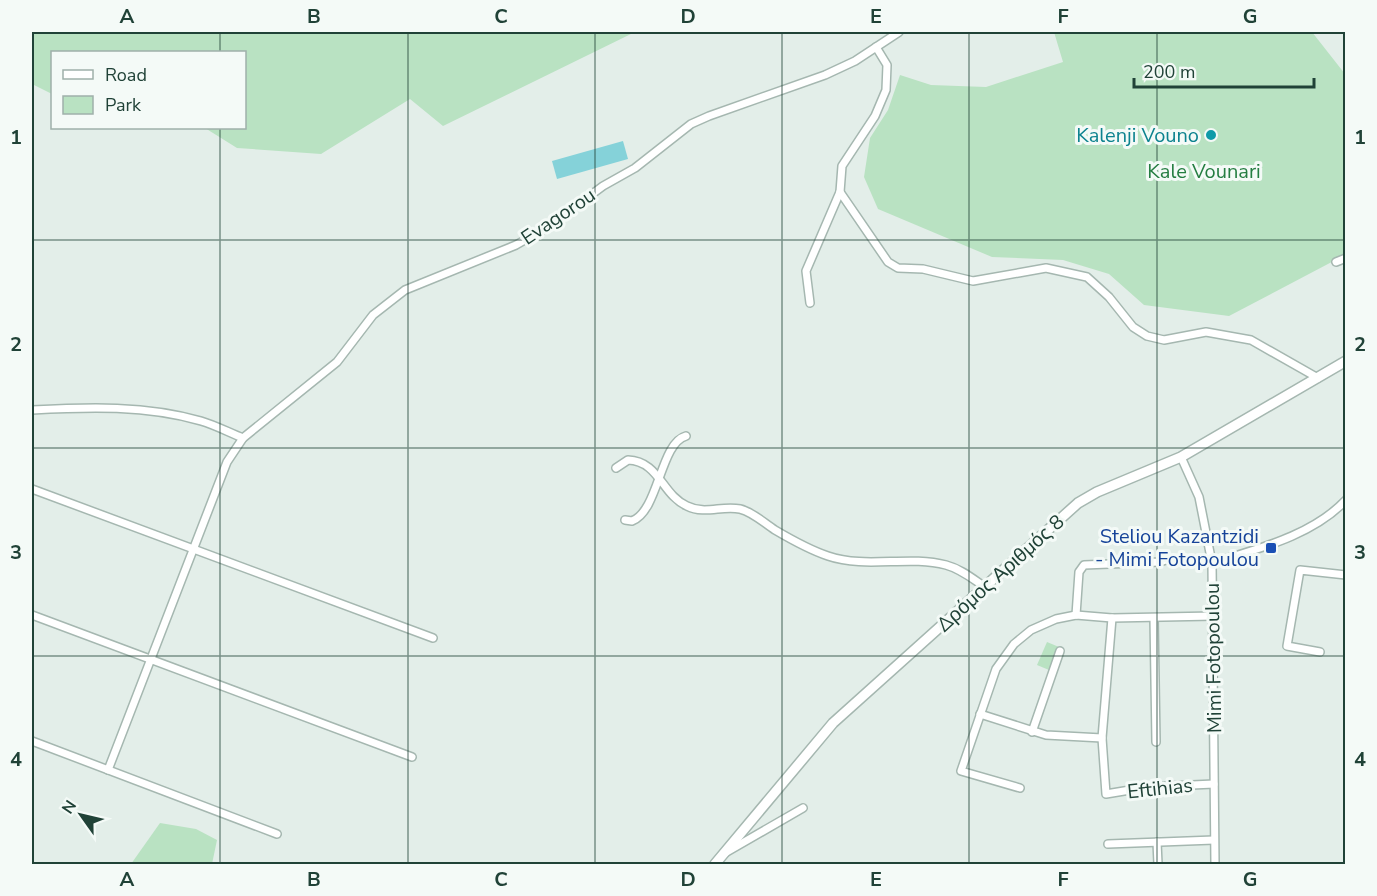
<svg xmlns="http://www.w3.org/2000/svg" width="1377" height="896" font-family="'Nunito Sans',sans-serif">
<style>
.green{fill:#b9e2c2}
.water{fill:#85d2d9}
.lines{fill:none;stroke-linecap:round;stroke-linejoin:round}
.minor-casing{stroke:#a5b7b0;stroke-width:10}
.tertiary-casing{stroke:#a5b7b0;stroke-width:12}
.minor{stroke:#fff;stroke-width:7}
.tertiary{stroke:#fff;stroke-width:9}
.grid{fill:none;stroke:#204237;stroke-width:1.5;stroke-opacity:0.55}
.culture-dot{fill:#0f9aa8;stroke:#f4faf7;stroke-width:2}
.transit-dot{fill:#1a4fb4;stroke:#f4faf7;stroke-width:2}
.labels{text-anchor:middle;stroke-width:6;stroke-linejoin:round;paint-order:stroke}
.culture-label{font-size:20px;fill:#0d838f;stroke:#f4faf7;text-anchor:end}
.park-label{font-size:20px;fill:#257e42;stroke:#f4faf7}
.street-label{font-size:20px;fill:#204237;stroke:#f4faf7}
.transit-label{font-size:20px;fill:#164399;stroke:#f4faf7;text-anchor:end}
.neatline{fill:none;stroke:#204237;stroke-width:2}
.grid-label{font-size:20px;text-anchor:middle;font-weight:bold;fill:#204237}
</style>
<rect width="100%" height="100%" fill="#e3eee9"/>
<!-- green -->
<g class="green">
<path d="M32,32h603l-192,94 -33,-27 -89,55 -84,-6 -32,-20h-8h47v-76h-192v42l-20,-10z"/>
<path d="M1054,32h258l33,42v181l-116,61 -85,-11 -35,-31 -46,-14 -71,-3 -114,-48 -14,-32 6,-39 18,-28 12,-35 31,10 55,2 77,-25z"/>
<path d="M1047,642l12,5 -10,23 -12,-5z"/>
<path d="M160,823l36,6 21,11 -5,24h-81z"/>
</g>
<!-- water -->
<path class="water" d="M623,141l5,18 -71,20 -5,-18z"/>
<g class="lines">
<defs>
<g id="minor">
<path d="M840,192l48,70 10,6 25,1 50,12 73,-13 41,9 22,20 24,30 14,9 17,4 42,-8 45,8 67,38"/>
<path d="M1336,262l10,-4"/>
<path d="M810,303l-4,-32 34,-79 2,-26 33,-50 11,-26 1,-25 -11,-18"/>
<path d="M32,410c56,-3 114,-5 169,11 14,4 29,12 42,17"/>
<path d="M1181,457l18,40 13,66 3,301"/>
<path d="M616,468l12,-8c31,1 34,35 59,46 18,9 35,-1 53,3 13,3 24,14 35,21 17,10 35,20 53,26 38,13 80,-1 118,9 15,4 27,14 39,22"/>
<path d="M32,489l401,149"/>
<path d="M625,520l7,1c27,-10 28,-78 54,-85"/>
<path d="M1212,563c45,-14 100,-27 134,-63"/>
<path d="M32,615l380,142"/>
<path d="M1076,615l3,-43 5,-7 76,-3 9,-3"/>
<path d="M1112,618l-10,120 4,56 42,-7 66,-3"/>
<path d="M1154,618l2,124"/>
<path d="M1320,652l-33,-6 13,-76 46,5"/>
<path d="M980,714l66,21 56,3"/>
<path d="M1032,732l28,-81"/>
<path d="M32,741l245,93"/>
<path d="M108,770l119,-308 16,-24 94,-76 36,-47 32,-25 111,-45 33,-19 54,-40 32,-18 56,-44 18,-8 116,-41 30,-14 44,-29"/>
<path d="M1020,788l-59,-17 35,-102 18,-25 17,-14 25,-11 20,-4 36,3 102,-2"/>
<path d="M1157,842l1,22"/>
<path d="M1108,844l106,-4"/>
<path d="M725,853l78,-45"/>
</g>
<path id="tertiary" d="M715,864l118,-141 245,-220 19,-11 84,-35 165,-96"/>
</defs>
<!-- minor casing -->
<use href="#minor" class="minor-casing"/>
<!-- tertiary casing -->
<use href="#tertiary" class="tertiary-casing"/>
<!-- minor -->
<use href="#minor" class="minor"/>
<!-- tertiary -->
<use href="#tertiary" class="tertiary"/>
</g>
<!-- grid -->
<path class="grid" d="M220,32v20M408,32v832M595,32v832M782,32v832M969,32v832M1157,32v832M220,128v736M32,240h1314M32,448h1314M32,656h1314"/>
<!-- markers -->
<circle class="culture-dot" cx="1211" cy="135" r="6"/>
<rect class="transit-dot" x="1265" y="542" width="12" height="12" rx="3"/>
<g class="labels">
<!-- culture labels -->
<g class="culture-label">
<text x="1199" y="142">Kalenji Vouno</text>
</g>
<!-- park labels -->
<g class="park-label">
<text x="1204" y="178">Kale Vounari</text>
</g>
<!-- street labels -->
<g class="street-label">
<text transform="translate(558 216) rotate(-34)" y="7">Evagorou</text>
<text transform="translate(1000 573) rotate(-42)" y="7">Δρόμος Αριθμός 8</text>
<text transform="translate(1213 658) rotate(-91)" y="7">Mimi Fotopoulou</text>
<text transform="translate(1160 788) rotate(-6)" y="7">Eftihias</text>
</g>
<!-- transit labels -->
<g class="transit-label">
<text x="1259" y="543">Steliou Kazantzidi<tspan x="1259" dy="23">- Mimi Fotopoulou</tspan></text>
</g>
</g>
<!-- border -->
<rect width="1377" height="896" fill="none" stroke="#f4faf7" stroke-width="66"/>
<!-- legend -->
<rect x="51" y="51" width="195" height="78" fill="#f4faf7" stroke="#9fb0aa" stroke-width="1.5"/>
<rect x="63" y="70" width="30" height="9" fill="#ffffff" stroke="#9fb0aa" stroke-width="1.5"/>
<text x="105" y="81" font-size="18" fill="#204237">Road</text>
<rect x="63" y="96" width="30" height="18" fill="#b9e2c2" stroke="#9fb0aa" stroke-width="1.5"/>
<text x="105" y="111" font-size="18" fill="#204237">Park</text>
<!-- north arrow -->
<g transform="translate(81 815) rotate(304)" stroke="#f4faf7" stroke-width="4.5" paint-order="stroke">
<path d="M0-4.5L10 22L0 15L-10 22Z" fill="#204237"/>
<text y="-9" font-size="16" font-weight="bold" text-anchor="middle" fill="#204237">N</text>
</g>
<!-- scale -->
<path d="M1134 78v9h180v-9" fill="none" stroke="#204237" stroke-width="3"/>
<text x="1143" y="78" font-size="18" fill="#204237" stroke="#f4faf7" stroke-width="4.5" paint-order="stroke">200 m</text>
<rect x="33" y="33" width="1311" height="830" class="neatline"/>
<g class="grid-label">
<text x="127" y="23">A</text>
<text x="314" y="23">B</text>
<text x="501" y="23">C</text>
<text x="688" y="23">D</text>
<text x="876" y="23">E</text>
<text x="1063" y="23">F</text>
<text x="1250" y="23">G</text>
<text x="16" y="144">1</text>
<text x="1360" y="144">1</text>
<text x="16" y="351">2</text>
<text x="1360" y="351">2</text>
<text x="16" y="559">3</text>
<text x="1360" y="559">3</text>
<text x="16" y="766">4</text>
<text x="1360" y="766">4</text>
<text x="127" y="886">A</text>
<text x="314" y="886">B</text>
<text x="501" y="886">C</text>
<text x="688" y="886">D</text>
<text x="876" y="886">E</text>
<text x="1063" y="886">F</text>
<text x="1250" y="886">G</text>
</g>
</svg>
